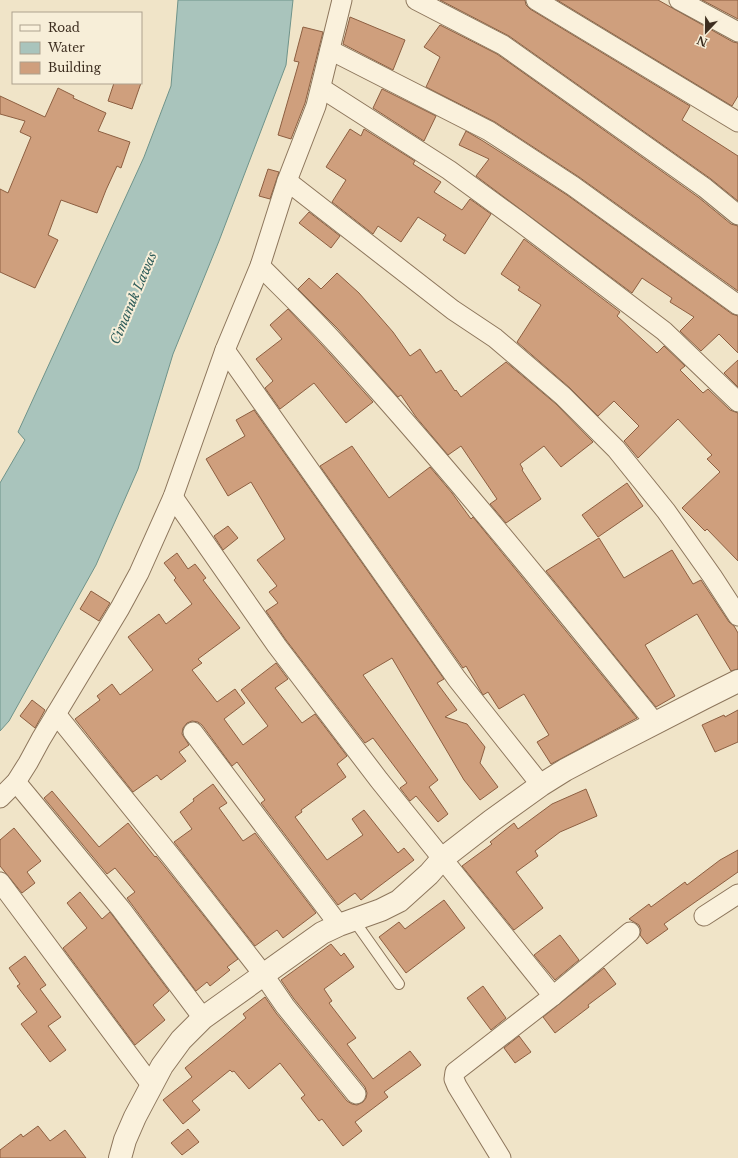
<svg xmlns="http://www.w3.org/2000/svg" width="738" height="1158" font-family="'Libre Baskerville',serif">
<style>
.water{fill:#a9c4bc;stroke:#6f938a}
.building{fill:#cf9f7d;stroke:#8d5f41}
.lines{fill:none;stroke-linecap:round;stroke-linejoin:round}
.service-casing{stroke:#8d765c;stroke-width:12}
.minor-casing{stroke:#8d765c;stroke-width:21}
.tertiary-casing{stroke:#8d765c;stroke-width:24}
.service{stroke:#faf1dc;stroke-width:10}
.minor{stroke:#faf1dc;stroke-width:19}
.tertiary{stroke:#faf1dc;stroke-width:22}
.labels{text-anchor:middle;stroke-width:4;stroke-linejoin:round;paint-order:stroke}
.water-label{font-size:13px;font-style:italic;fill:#2f5d5a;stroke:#f7eed8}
</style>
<rect width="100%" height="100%" fill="#f0e4c8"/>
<!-- water -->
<path class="water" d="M178,0h115l-7,65 -67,176 -46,113 -35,115 -42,96 -87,156 -9,10v-248l25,-43 -7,-8 126,-275 27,-71z"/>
<!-- building -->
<g class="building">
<path d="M440,0h85l1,5 4,4 160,97 -8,14 56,36v45l-27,-22 -202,-143z"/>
<path d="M557,0h101l75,42 5,1v53l-6,10z"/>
<path d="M702,0h36v19z"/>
<path d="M350,17l55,23 -12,30 -50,-26z"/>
<path d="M440,25l57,29 201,143 33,27 7,2v65l-159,-114 -84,-55 -69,-35 14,-30 -16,-10z"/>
<path d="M303,27l20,5 -18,71 -14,36 -13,-4 21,-73 -5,-1z"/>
<path d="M114,83h27l-9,26 -24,-8z"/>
<path d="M58,88l16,8 -1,2 33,15 -8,18 32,11 -9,26 -4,-2 -11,24 -9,23 -36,-13 -13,35 10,5 -23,48 -35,-16v-83l8,4 23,-56 -11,-5 5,-11 -25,-7v-18l45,21z"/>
<path d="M382,89l54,27 -12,25 -51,-33z"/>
<path d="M350,129l11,7 3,-7 51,32 -2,3 28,18 -7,10 28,18 8,-11 21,15 -26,40 -22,-14 3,-5 -28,-18 -17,25 -23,-16 -5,8 -41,-32 14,-22 -20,-13z"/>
<path d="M466,131l17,10 84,54 165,119 6,2v37l-19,-19 -18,17 -21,-20 14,-14 -24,-15 2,-4 -30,-20 -10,15 -156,-117 13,-17 -30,-14z"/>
<path d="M268,169l11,3 -9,27 -11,-3z"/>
<path d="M309,212l31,24 -9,12 -32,-25z"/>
<path d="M524,239l96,73 -3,4 40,37 7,-7 21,20 -5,4 23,23 5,-4 22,21 8,3v148l-31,-32 -2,2 -23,-23 38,-36 -13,-13 5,-4 -34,-36 -40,39 -14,-17 15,-15 -25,-25 -16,15 -28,-28 -53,-46 24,-37 -23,-15 2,-3 -19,-13z"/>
<path d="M337,273l22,20 34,39 17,24 10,-7 16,24 5,-3 14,21 1,-1 5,7 45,-35 50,42 37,38 -32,25 -17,-21 -24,18 3,5 -1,1 19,29 -35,24 -16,-19 7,-5 -36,-53 -13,9 -32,-38 -15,-22 -3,2 -60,-68 -40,-40 11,-11 12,11z"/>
<path d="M288,309l33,35 52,58 -27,21 -32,-40 -34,26 -15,-21 8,-7 -17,-22 26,-20 -12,-14z"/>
<path d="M738,360v27l-14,-14z"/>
<path d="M254,410l190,269 -7,4 20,27 -12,7 22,7 18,23 -5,16 18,24 -18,13 -16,-20 -72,-122 -29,17 75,105 -9,7 19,27 -10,8 -22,-26 -6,5 -10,-13 7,-5 -34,-45 -8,5 -79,-103 -20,-29 12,-8 -9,-11 8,-6 -20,-26 28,-21 -34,-57 -23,14 -22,-37 39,-23 -9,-16z"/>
<path d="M352,446l37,52 41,-31 22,26 19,26 2,-2 57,70 107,131 -86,46 -14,-22 12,-7 -25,-41 -25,15 -11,-17 -5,3 -17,-29 -3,2 -143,-202z"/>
<path d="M627,483l16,23 -45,31 -16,-22z"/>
<path d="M228,526l10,12 -15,12 -9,-14z"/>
<path d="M599,538l25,40 48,-28 21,34 8,-4 28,42 5,4 4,7v36l-7,2 -34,-57 -52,31 30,51 -19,11 -110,-136z"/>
<path d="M177,553l11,16 7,-5 11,14 -3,2 37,48 -42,31 4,4 -10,7 25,32 18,-13 10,14 -21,16 19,26 25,-19 -27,-36 35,-27 12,16 -13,9 27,35 13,-9 32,42 -10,8 9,13 -45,33 1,2 -7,5 32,43 36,-25 -11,-16 12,-9 34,43 6,-5 10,12 -53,40 -6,-7 -17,12 -77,-102 4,-3 -28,-38 -5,4 -30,-41 -4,-3 -6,-1 -5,2 -4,5 -1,6 7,11 -10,7 7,9 -25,19 -4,-5 -24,17 -58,-73 25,-19 -3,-4 15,-12 8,11 33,-25 -25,-33 31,-23 7,10 26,-20 -18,-24 2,-2 -12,-15z"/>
<path d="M91,591l19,12 -11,18 -19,-12z"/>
<path d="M32,700l13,10 -10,18 -15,-12z"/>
<path d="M738,710v32l-23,10 -13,-27 22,-10 1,2z"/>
<path d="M213,784l14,19 -8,5 24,33 12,-8 61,80 -33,25 -6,-8 -22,16 -81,-104 18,-13 -12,-17 14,-11 -1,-2z"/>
<path d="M586,789l11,27 -37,16 -25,19 3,5 -22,16 27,36 -29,22 -52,-64 30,-22 -2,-2 24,-19 4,6 34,-25z"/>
<path d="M52,791l47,56 29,-24 27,34 1,-1 9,11 73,92 -11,8 3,3 -20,16 -3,-4 -11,9 -69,-93 8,-6 -20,-24 -8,6 -63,-76z"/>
<path d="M14,828l27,33 -14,11 8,11 -13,10 -22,-27v-26z"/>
<path d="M738,850v22l-74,52 4,5 -21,15 -7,-9 1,-5 -2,-5 -10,-6 20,-15 2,3 34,-25 2,3 33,-25z"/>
<path d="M80,892l22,27 8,-7 59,79 -16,14 12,15 -30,25 -72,-97 24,-20 -20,-25z"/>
<path d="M444,900l21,28 -59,45 -27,-36 20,-15 6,7z"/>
<path d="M560,935l19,25 -24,20 -21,-25z"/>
<path d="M331,944l10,12 3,-3 10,14 -30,22 8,12 -3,2 27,35 -9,6 26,35 37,-28 11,14 -37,27 4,5 -33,25 7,9 -19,15 -21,-27 -3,2 -18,-23 4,-3 -25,-32 -31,26 -15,-18 -2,1 -2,-2 -38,31 8,9 -17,14 -20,-24 29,-23 -7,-9 61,-50 -3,-4 22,-17 11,16 71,88 5,3 5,1 6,-3 3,-4 1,-5 -2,-6 -71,-88 -13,-19z"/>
<path d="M25,956l21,29 -6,4 21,28 -13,9 18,24 -16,12 -29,-38 16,-12 -20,-26 3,-2 -11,-16z"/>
<path d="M604,968l12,16 -28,21 1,2 -34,26 -12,-16z"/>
<path d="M483,986l23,32 -15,12 -24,-32z"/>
<path d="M519,1036l12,16 -16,11 -11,-15z"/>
<path d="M38,1126l12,15 15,-11 21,28h-86v-8l21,-16 2,3z"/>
<path d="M188,1129l11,13 -17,13 -11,-12z"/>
</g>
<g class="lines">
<defs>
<path id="service" d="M353,919l46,65"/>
<g id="minor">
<path d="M416,0l87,45 202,143 33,27"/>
<path d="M536,0l202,122"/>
<path d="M679,0l59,32"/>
<path d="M330,50l159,81 84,55 165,119"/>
<path d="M321,88l128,82 70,51 145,110 74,71"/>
<path d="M287,181l166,129 42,28 68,58 53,53 50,62 46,65 26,40"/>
<path d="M260,266c27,27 54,53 79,81 110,121 213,248 316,376"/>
<path d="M225,350l232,329 84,106"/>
<path d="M173,497l104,149 102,134 174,216"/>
<path d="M56,714l118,146 89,114 22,32 71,88"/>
<path d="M193,732l146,193"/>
<path d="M16,782l105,127 82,109"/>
<path d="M0,798l16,-16 12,-19 13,-24 79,-131 19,-35 34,-76 52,-147 35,-84 27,-85 29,-75 26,-106"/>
<path d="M0,882l152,204"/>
<path d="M704,916l34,-22"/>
<path d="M501,1158l-44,-72 -3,-7 1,-7 98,-76 77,-64"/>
</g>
<path id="tertiary" d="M120,1158l5,-18 10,-23 27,-51 19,-26 22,-22 119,-85 17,-8 42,-15 18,-9 30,-27 13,-15 49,-38 50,-36 24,-15 36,-19 103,-53 34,-17"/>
</defs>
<!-- service casing -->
<use href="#service" class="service-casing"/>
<!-- minor casing -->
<use href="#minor" class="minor-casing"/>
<!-- tertiary casing -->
<use href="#tertiary" class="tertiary-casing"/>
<!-- service -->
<use href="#service" class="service"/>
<!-- minor -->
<use href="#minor" class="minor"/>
<!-- tertiary -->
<use href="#tertiary" class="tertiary"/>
</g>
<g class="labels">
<!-- water labels -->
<g class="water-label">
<text transform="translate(133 298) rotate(-67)" y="5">Cimanuk Lawas</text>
</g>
</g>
<!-- legend -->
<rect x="12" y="12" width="130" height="72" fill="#f7eed8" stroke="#ada18e"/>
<rect x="20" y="25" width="20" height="6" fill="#faf1dc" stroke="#ada18e"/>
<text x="48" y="32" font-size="12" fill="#3d2e20">Road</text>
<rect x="20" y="42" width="20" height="12" fill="#a9c4bc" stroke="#ada18e"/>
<text x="48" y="52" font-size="12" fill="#3d2e20">Water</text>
<rect x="20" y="62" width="20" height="12" fill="#cf9f7d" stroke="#ada18e"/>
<text x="48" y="72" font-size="12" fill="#3d2e20">Building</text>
<!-- north arrow -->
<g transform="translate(706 32) rotate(202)" stroke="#f7eed8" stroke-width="3" paint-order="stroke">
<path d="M0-3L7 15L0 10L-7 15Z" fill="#3d2e20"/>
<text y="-6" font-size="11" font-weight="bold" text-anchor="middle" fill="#3d2e20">N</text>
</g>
</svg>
